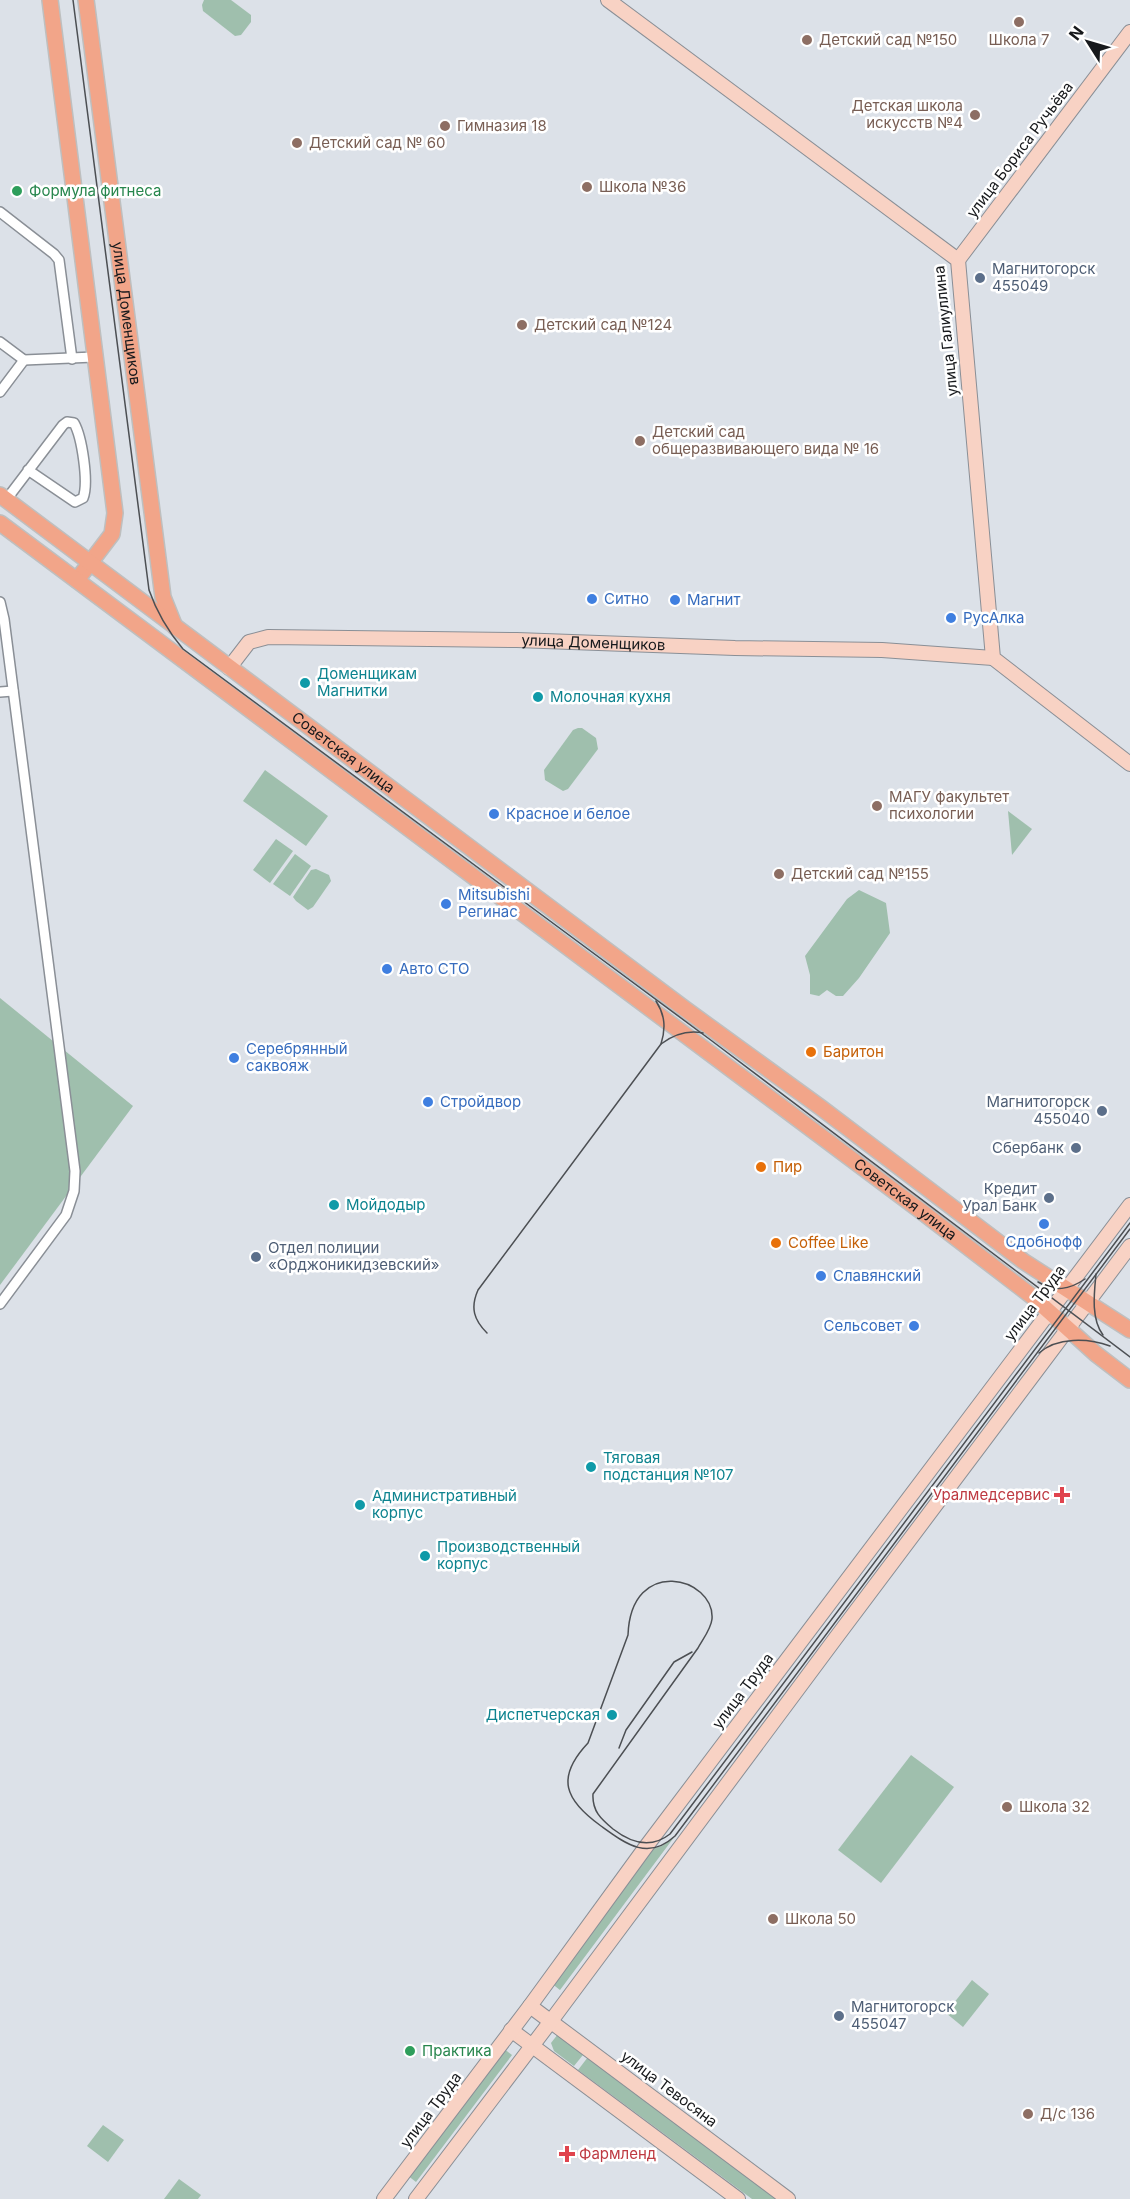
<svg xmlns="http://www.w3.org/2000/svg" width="1130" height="2199" font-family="Inter,sans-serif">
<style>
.green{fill:#9fbfad}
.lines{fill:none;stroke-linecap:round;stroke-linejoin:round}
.street-casing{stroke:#8a8f96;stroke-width:12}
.secondary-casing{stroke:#8a8f96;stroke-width:16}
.primary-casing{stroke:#bebfbf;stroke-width:18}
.street{stroke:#fff;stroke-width:9}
.secondary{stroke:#f8d2c4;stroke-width:14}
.primary{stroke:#f2a589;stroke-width:15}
.tram{stroke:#4c4f53;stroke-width:1.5}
.education-dot{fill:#8d6e63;stroke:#fff;stroke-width:2}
.leisure-dot{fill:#2e9e5b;stroke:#fff;stroke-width:2}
.service-dot{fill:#5c6f8a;stroke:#fff;stroke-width:2}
.shop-dot{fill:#3f7fe0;stroke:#fff;stroke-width:2}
.culture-dot{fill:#0f9aa8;stroke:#fff;stroke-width:2}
.food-dot{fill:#e8710a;stroke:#fff;stroke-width:2}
.health-dot{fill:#e0444e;stroke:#fff;stroke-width:2}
.labels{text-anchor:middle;stroke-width:5;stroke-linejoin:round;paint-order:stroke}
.education-label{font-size:15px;fill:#785e54;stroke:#fff;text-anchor:start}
.street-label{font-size:15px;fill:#17191c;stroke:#fff}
.leisure-label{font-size:15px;fill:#27864d;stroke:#fff;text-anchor:start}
.service-label{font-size:15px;fill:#4e5e75;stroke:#fff;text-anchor:start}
.shop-label{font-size:15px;fill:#366cbe;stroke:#fff;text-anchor:start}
.culture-label{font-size:15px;fill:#0d838f;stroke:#fff;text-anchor:start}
.food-label{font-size:15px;fill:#c56008;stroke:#fff;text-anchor:start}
.health-label{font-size:15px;fill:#be3a42;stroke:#fff;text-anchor:end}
</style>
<rect width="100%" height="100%" fill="#dce1e8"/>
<!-- green -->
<g class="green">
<path d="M204,0h27l20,15v7l-10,13 -6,1 -32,-25 -1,-6z"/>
<path d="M578,728h4l14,10 2,11 -30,40 -5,2 -18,-11 -1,-10 29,-40z"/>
<path d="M265,770l63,46 -22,30 -63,-45z"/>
<path d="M1008,811l24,18 -20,26z"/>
<path d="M276,839l17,12 -23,32 -17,-13z"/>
<path d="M295,854l16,12 -21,30 -17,-12z"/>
<path d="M316,869l13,6 2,6 -18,26 -5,3 -12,-9 -3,-4 18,-27z"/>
<path d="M859,890l27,13 4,30 -31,45 -16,18h-7l-9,-6 -8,6 -9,-2v-19l-5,-19 42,-57z"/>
<path d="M0,998l133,108 -133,179z"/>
<path d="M911,1755l43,32 -73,96 -43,-33z"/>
<path d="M675,1836l-115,154 -9,-7 100,-134 11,-3z"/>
<path d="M972,1980l17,14 -26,33 -17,-14z"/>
<path d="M558,2034l29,16 -13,16 -20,-15 -3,-8z"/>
<path d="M503,2048l9,7 -96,127 -9,-7z"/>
<path d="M588,2057l191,142h-27l-174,-129z"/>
<path d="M103,2125l21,15 -16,22 -21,-16z"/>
<path d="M179,2179l22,16 -3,4h-34z"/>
</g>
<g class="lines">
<defs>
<g id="street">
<path d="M0,212l54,42 5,6 13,99"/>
<path d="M0,342l24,18 70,-3"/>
<path d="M0,392l24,-32"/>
<path d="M6,500l57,-75 4,-3 7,1c8,14 15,60 9,75l-8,4 -47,-32"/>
<path d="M0,602l4,17 71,552 -1,20 -8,24 -66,89"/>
<path d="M0,692l13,-1"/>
</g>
<g id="secondary">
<path d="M608,0l350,260 35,398 137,106"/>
<path d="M958,260l172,-228"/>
<path id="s1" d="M229,668l20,-26 19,-5 249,3 218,8 147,2 111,8"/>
<path d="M530,2006l258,193"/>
<path d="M511,2030l227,169"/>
<path d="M384,2199l146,-193 115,-158 485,-643"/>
<path d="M416,2199l135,-178 284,-382 295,-393"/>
</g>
<g id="primary">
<path d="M50,0l65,513 -3,21 -35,46"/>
<path id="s2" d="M86,0l77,597 12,30"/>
<path id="s3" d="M0,495l685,514 135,98 203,154 107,69"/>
<path id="s4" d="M0,523l921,688 112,86 63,57 34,26"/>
</g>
</defs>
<!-- street casing -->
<use href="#street" class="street-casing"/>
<!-- secondary casing -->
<use href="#secondary" class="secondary-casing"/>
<!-- primary casing -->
<use href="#primary" class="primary-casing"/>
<!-- street -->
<use href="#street" class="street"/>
<!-- secondary -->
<use href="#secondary" class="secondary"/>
<!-- primary -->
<use href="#primary" class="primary"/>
<!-- tram -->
<g class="tram">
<path d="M73,0l76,590c8,23 18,40 34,59l529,392 418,316"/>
<path d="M661,1044c12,-9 27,-14 42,-11"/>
<path d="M1130,1223l-460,611c-19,15 -39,9 -57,-5 -12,-10 -21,-18 -20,-35l105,-146c5,-9 13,-19 14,-29 3,-42 -81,-64 -84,16l-40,108c-33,35 -23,57 13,83 25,18 47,35 74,10l455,-607"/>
<path d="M1096,1274c-2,20 -5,45 7,61"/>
<path d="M1038,1282c17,10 31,8 47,-3"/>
<path d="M487,1333c-13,-13 -17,-25 -9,-43l183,-246c5,-16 4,-29 -5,-43"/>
<path d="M1039,1353c18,-16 49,-15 71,-7"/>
<path d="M619,1748l7,-18 48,-68 18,-10"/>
</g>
</g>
<!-- markers -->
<g class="education-dot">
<circle cx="1019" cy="22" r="6"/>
<circle cx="807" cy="40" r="6"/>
<circle cx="975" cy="115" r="6"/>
<circle cx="445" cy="126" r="6"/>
<circle cx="297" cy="143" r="6"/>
<circle cx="587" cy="187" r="6"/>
<circle cx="522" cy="325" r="6"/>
<circle cx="640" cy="441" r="6"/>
<circle cx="877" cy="806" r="6"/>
<circle cx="779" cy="874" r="6"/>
<circle cx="1007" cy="1807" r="6"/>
<circle cx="773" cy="1919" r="6"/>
<circle cx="1028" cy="2114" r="6"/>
</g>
<g class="leisure-dot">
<circle cx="17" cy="191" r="6"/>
<circle cx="410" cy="2051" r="6"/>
</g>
<g class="service-dot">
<circle cx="980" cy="278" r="6"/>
<circle cx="1102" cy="1111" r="6"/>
<circle cx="1076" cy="1148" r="6"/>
<circle cx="1049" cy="1198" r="6"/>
<circle cx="256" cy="1257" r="6"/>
<circle cx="839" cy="2016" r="6"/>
</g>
<g class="shop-dot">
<circle cx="592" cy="599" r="6"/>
<circle cx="675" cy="600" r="6"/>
<circle cx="951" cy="618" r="6"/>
<circle cx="494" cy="814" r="6"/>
<circle cx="446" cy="904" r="6"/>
<circle cx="387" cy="969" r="6"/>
<circle cx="234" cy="1058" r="6"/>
<circle cx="428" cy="1102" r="6"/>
<circle cx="1044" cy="1224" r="6"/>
<circle cx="821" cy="1276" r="6"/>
<circle cx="914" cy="1326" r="6"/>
</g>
<g class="culture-dot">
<circle cx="305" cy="683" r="6"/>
<circle cx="538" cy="697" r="6"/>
<circle cx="334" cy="1205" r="6"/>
<circle cx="591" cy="1467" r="6"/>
<circle cx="360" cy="1505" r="6"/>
<circle cx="425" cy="1556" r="6"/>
<circle cx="612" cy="1715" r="6"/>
</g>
<g class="food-dot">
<circle cx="811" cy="1052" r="6"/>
<circle cx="761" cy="1167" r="6"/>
<circle cx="776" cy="1243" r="6"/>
</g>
<g class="health-dot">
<path d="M1059 1486h6v6h6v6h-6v6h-6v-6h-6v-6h6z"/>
<path d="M564 2145h6v6h6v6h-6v6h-6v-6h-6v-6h6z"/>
</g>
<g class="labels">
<!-- education labels -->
<g class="education-label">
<text x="819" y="45">Детский сад №150</text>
<text x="1019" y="45" text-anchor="middle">Школа 7</text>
<text x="963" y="111" text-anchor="end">Детская школа<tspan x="963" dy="17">искусств №4</tspan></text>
<text x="457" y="131">Гимназия 18</text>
<text x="309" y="148">Детский сад № 60</text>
<text x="599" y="192">Школа №36</text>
<text x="534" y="330">Детский сад №124</text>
<text x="652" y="437">Детский сад<tspan x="652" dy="17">общеразвивающего вида № 16</tspan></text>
<text x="889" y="802">МАГУ факультет<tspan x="889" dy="17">психологии</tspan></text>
<text x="791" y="879">Детский сад №155</text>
<text x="1019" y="1812">Школа 32</text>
<text x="785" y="1924">Школа 50</text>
<text x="1040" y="2119">Д/с 136</text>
</g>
<!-- street labels -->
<g class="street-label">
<text transform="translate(1020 150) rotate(-53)" y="5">улица Бориса Ручьёва</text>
<text dy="5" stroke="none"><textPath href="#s2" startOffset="316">улица Доменщиков</textPath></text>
<text transform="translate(946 331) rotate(-96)" y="5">улица Галиуллина</text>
<text dy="5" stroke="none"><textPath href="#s1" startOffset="378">улица Доменщиков</textPath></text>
<text dy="5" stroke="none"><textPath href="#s3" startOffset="429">Советская улица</textPath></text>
<text dy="5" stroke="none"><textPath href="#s4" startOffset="1130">Советская улица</textPath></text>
<text transform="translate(1035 1303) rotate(-53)" y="5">улица Труда</text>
<text transform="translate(743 1691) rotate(-53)" y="5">улица Труда</text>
<text transform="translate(669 2089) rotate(37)" y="5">улица Тевосяна</text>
<text transform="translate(431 2110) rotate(-53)" y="5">улица Труда</text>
</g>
<!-- leisure labels -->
<g class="leisure-label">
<text x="29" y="196">Формула фитнеса</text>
<text x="422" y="2056">Практика</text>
</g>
<!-- service labels -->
<g class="service-label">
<text x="992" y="274">Магнитогорск<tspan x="992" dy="17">455049</tspan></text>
<text x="1090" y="1107" text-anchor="end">Магнитогорск<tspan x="1090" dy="17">455040</tspan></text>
<text x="1064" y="1153" text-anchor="end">Сбербанк</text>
<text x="1037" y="1194" text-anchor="end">Кредит<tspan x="1037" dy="17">Урал Банк</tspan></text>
<text x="268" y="1253">Отдел полиции<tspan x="268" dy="17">«Орджоникидзевский»</tspan></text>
<text x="851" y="2012">Магнитогорск<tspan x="851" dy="17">455047</tspan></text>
</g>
<!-- shop labels -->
<g class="shop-label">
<text x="604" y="604">Ситно</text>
<text x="687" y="605">Магнит</text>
<text x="963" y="623">РусАлка</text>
<text x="506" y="819">Красное и белое</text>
<text x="458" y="900">Mitsubishi<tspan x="458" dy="17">Регинас</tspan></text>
<text x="399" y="974">Авто СТО</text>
<text x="246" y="1054">Серебрянный<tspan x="246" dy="17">саквояж</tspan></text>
<text x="440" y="1107">Стройдвор</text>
<text x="1044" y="1247" text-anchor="middle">Сдобнофф</text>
<text x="833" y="1281">Славянский</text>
<text x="902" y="1331" text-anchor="end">Сельсовет</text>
</g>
<!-- culture labels -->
<g class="culture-label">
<text x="317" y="679">Доменщикам<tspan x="317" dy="17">Магнитки</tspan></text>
<text x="550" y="702">Молочная кухня</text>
<text x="346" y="1210">Мойдодыр</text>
<text x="603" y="1463">Тяговая<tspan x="603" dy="17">подстанция №107</tspan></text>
<text x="372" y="1501">Административный<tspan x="372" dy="17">корпус</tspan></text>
<text x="437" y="1552">Производственный<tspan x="437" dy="17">корпус</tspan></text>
<text x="600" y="1720" text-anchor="end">Диспетчерская</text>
</g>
<!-- food labels -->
<g class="food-label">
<text x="823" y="1057">Баритон</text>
<text x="773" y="1172">Пир</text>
<text x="788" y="1248">Coffee Like</text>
</g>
<!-- health labels -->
<g class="health-label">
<text x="1050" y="1500">Уралмедсервис</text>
<text x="579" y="2159" text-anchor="start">Фармленд</text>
</g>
</g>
<!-- north arrow -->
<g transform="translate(1088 42) rotate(307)" stroke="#ffffff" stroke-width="4.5" paint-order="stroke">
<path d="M0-4.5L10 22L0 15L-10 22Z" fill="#17191c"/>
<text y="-9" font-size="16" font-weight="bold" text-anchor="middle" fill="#17191c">N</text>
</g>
</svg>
